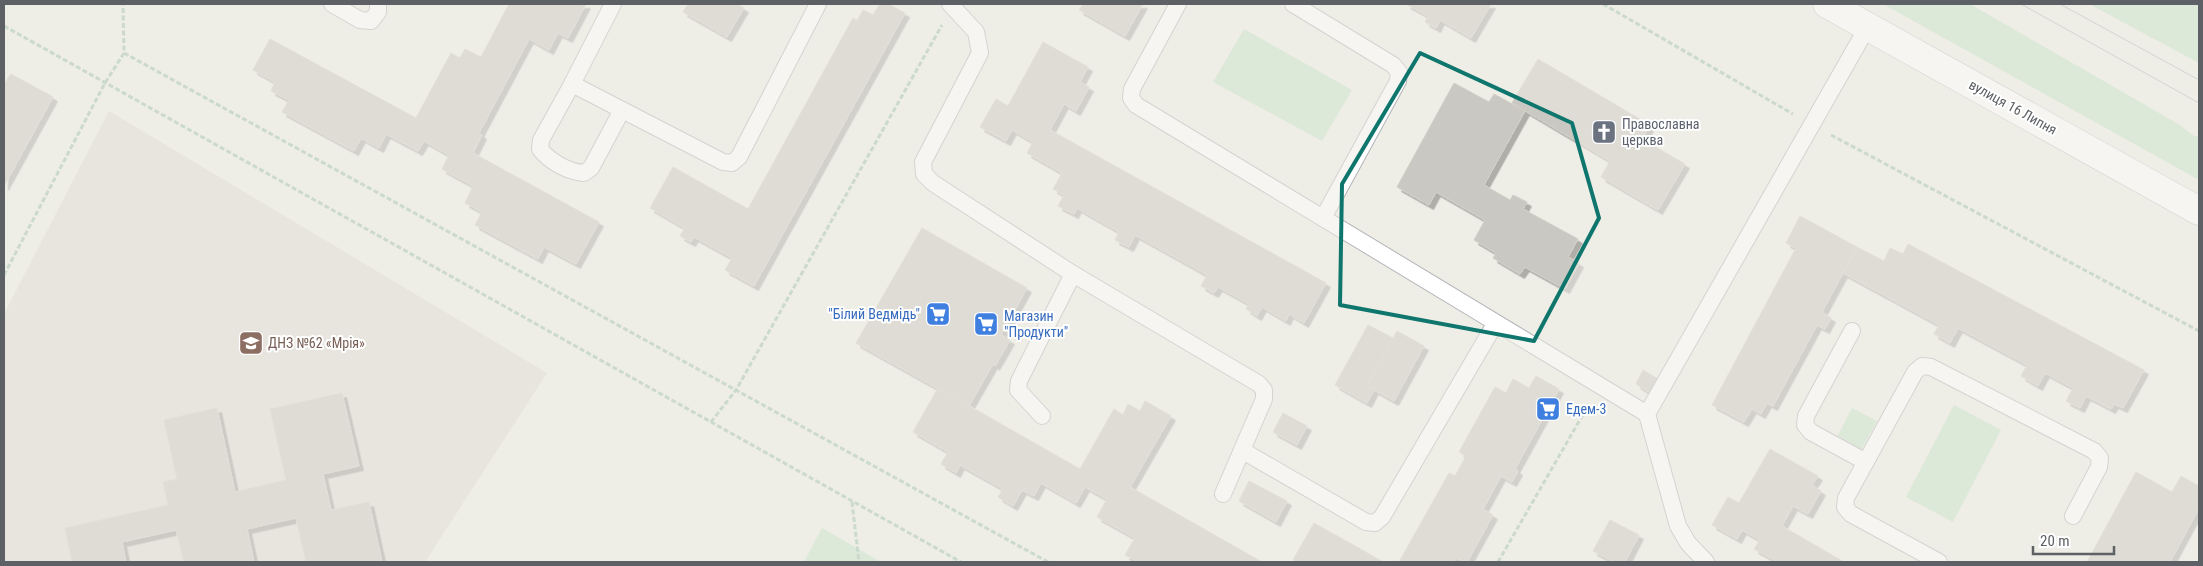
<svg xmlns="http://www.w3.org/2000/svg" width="2203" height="566" font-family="'Roboto Condensed',sans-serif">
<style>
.education{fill:#dedcd4}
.green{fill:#c5e3c8}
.building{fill:#cac8c2;stroke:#d2cfc5;filter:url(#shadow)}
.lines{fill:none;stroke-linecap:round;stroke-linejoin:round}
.service-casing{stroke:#b3b5b9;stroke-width:18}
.tertiary-casing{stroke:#b3b5b9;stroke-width:29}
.path{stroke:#9fc3ad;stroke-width:3;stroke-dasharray:5 2.5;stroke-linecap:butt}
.service{stroke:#fff;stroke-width:16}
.tertiary{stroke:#fff;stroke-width:28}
.tram{stroke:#b5b6b6;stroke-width:1}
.marked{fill:none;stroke:#0f766e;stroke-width:4;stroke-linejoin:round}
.labels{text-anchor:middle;stroke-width:4;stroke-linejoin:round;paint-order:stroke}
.street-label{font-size:14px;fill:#5d6064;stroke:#fff}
.worship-label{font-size:14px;fill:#5b616d;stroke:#fff;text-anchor:start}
.shop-label{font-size:14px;fill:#366cbe;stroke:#fff;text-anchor:start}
.education-label{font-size:14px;fill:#785e54;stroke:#fff;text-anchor:start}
</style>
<defs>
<filter id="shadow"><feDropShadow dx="4.5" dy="4.5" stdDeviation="0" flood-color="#0004"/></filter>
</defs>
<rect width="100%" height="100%" fill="#eeede6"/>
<!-- education -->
<path class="education" d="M109,111l438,262 -122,189h-421v-248z"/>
<!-- green -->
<g class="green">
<path d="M1883,4h87l210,121 14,11h5v44z"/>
<path d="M2089,4h110v59z"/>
<path d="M1244,29l108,61 -30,51 -109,-59z"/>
<path d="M1954,405l47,25 -48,92 -47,-25z"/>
<path d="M1852,408l25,13 -16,29 -24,-13z"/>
<path d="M822,528l59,34h-77z"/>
</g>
<!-- building -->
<g class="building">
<path d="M509,4h77l-18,34 -10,-5 -9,17 -20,-11 -50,94 3,2 -9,18 126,69 -23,42 -32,-17 -6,12 -63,-34 7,-13 -17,-9 8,-17 -31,-17 7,-14 -25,-14 -6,10 -32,-17 -7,14 -18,-10 -7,13 -72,-39 7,-12 -18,-9 4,-9 -22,-12 17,-31 146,79 35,-65 9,5 5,-9 16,8z"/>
<path d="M688,4h49l7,4 -17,29 -44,-25z"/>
<path d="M880,4h8l17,9 -151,273 -29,-16 7,-12 -38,-21 -3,5 -11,-6 5,-8 -35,-20 23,-41 75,42 105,-191 4,3 6,-11 10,5z"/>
<path d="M1083,4h60l-18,32 -46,-26z"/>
<path d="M1406,4h85l-20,34 -31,-18 -4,8 -11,-6 3,-6z"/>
<path d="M1043,42l45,25 -8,15 9,5 -13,24 -12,-7 -14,26 276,153 -22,40 -15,-9 -3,7 -24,-14 -5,9 -11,-7 3,-5 -31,-17 -4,6 -13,-7 6,-11 -72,-40 -6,12 -14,-7 4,-8 -42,-24 -3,6 -16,-8 6,-11 -11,-6 9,-16 -35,-20 6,-11 -21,-12 -6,11 -26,-14 16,-28 12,7z"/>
<path d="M1538,59l112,66 -8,14 43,25 -27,46 -57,-33 9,-16 -98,-58z"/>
<path d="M11,74l42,23 -49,89v-102z"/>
<path d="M1454,83l35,19 5,-8 31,17 -41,74 26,15 3,-5 14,7 -4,7 55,30 -10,18 11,6 -14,26 -40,-22 -5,7 -27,-16 3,-5 -22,-13 11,-20 -49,-28 -7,13 -32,-18z"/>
<path d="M1800,216l57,31 -35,65 9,6 -6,11 -8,-4 -44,81 -6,-3 -6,11 -9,-5 -8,13 -32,-17 84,-157 -10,-5z"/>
<path d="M922,228l105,60 -26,47 9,5 -15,26 -2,-2 -24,42 -113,-63z"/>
<path d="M1908,244l236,126 -21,38 -9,-4 -3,5 -25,-13 -6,12 -14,-7 7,-13 -28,-15 -7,13 -17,-10 6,-11 -69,-37 -8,15 -16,-9 5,-9 -96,-52 14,-26 27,14 6,-13 13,6z"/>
<path d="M1368,325l25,13 -26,48 7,4 -7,13 -32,-18z"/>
<path d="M1397,331l27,15 -30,55 -27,-15z"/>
<path d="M1643,370l15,9 -8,14 -14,-9z"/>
<path d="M1536,376l23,13 -44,80 3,2 -6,11 -11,-6 -18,33 10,6 -26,47 -12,-4 -2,4h-54l50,-89 6,3 11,-20 -7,-4 36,-65 11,6 7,-14 16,9z"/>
<path d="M938,388l142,81 34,-60 9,6 5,-11 12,7 5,-10 26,15 -41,71 132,75h-129l2,-2 -10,-5 10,-17 -38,-21 10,-18 -22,-12 -9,16 -35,-20 -7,13 -12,-6 -9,16 -15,-9 5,-8 -43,-24 -4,8 -15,-9 7,-12 -35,-20z"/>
<path d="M342,393l17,73 -36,8 8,36 38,-8 13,60h-76l-10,-44 -49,11 7,33h-70l-8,-32 -54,12 4,20h-54l-7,-34 103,-23 -5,-23 14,-3 -13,-59 53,-12 18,84 51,-12 -16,-71z"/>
<path d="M1283,413l24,13 -10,19 -24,-13z"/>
<path d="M1770,449l48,27 -6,9 9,6 -13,23 -15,-8 -11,20 62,36h-66l-24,-13 6,-9 -18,-10 -5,9 -25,-14 16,-28 11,6z"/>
<path d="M2136,472l36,20 9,-16 18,10v22l-29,54h-83z"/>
<path d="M1249,481l38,20 -11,21 -37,-21z"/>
<path d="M1610,520l29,15 -14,27h-11l-21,-11z"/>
<path d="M1314,523l50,28 19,11h-86l-4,-2z"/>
</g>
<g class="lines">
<defs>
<g id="service">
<path d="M332,4l28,16 11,1 7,-9v-8"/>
<path d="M613,4l-41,80 151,78 9,1 7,-6 79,-153"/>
<path d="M950,4l26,28 4,21 -57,109 1,12 9,9 140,91 186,110 5,6v9l-41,95"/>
<path d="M1178,4l-46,85 -1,9 5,7 511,309"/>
<path d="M1293,4l100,61 6,7 -1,9 -75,137"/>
<path d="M572,84l-31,56 -1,9c9,12 28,23 44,24l7,-5 31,-58"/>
<path d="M1852,331l-46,85 -1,9 6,7 55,30"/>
<path d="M1042,416l-24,-26 1,-9 54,-107"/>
<path d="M1243,451l123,71 9,1 7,-6 113,-193"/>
<path d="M1706,562l-18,-19 -10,-17 -31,-112 221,-388"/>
<path d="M1939,562l-88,-48 -6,-7 1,-9 69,-126 7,-6 9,1 163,84 6,7 -1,9 -26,49"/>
</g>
<path id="tertiary" d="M1827,4l372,207"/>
</defs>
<!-- service casing -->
<use href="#service" class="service-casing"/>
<!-- tertiary casing -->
<use href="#tertiary" class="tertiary-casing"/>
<!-- path -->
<g class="path">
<path d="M1603,4l190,110"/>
<path d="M4,26l957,536"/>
<path d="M124,53l924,509"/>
<path d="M1831,135l368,196"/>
<path d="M4,275l101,-192 19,-30 -1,-49"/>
<path d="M711,422l25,-32 206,-365"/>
<path d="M852,502l7,60"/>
<path d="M1498,562l91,-158"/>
</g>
<!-- service -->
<use href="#service" class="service"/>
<!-- tertiary -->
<use href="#tertiary" class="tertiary"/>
<!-- tram -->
<g class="tram">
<path d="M2021,4l178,99"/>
<path d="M2060,4l139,76"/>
</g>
</g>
<!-- marked area -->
<path d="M0 0H2203V566H0ZM1420,53l152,70 27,95 -65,123 -194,-36 2,-121z" fill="#eeede6" fill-opacity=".55" fill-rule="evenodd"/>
<path class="marked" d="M1420,53l152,70 27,95 -65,123 -194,-36 2,-121z"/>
<!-- icons -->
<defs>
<symbol id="church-square" viewBox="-11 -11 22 22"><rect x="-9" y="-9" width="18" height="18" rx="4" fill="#6b7280" stroke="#fff"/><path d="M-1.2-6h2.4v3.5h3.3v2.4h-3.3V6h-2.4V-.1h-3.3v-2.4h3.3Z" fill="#fff"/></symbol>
<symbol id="supermarket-square" viewBox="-11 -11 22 22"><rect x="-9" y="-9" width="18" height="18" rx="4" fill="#3f7fe0" stroke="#fff"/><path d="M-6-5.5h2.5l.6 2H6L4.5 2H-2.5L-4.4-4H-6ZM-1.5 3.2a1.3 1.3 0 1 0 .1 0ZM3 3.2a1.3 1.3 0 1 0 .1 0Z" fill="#fff"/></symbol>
<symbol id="school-square" viewBox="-11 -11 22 22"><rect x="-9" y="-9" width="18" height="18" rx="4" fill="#8d6e63" stroke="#fff"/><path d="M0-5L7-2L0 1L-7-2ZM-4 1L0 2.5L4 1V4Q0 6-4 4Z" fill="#fff"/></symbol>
</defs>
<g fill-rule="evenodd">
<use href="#church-square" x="1590" y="118" width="28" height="28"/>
<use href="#supermarket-square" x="924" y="300" width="28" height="28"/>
<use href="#supermarket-square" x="972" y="310" width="28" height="28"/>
<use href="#school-square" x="237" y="329" width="28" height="28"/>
<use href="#supermarket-square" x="1534" y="395" width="28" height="28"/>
</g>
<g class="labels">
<!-- street labels -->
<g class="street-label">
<text transform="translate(2013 107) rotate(29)" y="5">вулиця 16 Липня</text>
</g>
<!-- worship labels -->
<g class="worship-label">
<text x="1622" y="129">Православна<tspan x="1622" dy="16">церква</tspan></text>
</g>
<!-- shop labels -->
<g class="shop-label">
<text x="920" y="319" text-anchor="end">"Білий Ведмідь"</text>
<text x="1004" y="321">Магазин<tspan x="1004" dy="16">"Продукти"</tspan></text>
<text x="1566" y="414">Едем-3</text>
</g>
<!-- education labels -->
<g class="education-label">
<text x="268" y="348">ДНЗ №62 «Мрія»</text>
</g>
</g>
<!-- border -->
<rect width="2203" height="566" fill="none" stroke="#5d6064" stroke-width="10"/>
<!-- scale -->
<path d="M2033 546v8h81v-8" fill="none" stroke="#5d6064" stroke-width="2.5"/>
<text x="2040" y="546" font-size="15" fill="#5d6064" stroke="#ffffff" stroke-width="4" paint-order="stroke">20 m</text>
</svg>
